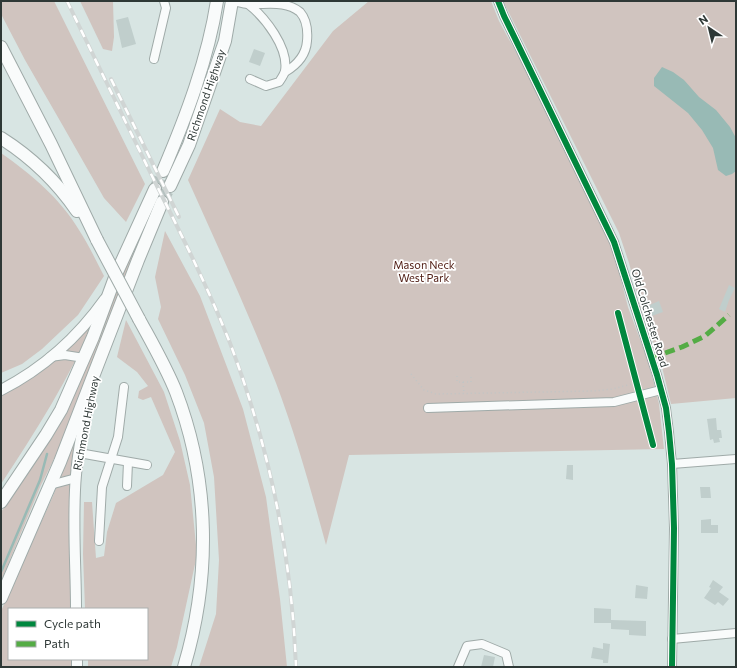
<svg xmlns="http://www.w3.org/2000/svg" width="737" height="668" font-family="Commissioner,sans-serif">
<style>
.green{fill:#d0c4bf}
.water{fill:#98bab5}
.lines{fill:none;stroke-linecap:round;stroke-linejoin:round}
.stream{stroke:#98bab5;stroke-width:2.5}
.building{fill:#c0cecc}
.highway-tunnel{stroke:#b6c2c0;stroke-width:12;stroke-dasharray:12 6;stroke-linecap:butt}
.minor-casing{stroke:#9faaa8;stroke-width:10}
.major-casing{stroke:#9faaa8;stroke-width:12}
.highway-casing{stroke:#9faaa8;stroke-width:14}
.path{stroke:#c1c5c5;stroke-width:1.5;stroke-dasharray:1 3;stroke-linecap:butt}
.minor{stroke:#f9fbfb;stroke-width:8}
.major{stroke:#f9fbfb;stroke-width:10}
.highway{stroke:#f9fbfb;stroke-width:12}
.rail-casing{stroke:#d0d5d4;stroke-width:4}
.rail{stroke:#fff;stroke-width:2.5;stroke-dasharray:8;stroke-linecap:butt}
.highway-bridge-casing{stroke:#9faaa8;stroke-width:14;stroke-linecap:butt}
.highway-bridge{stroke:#f9fbfb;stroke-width:12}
.quiet{stroke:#54ac45;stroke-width:5;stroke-dasharray:10 5;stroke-linecap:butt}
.cycleway-casing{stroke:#fff;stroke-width:8}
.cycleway{stroke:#00873e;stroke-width:6}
.labels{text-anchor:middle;stroke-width:3.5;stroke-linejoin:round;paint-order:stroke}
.street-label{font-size:11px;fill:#2e3836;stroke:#fff}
.park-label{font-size:11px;fill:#522017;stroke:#fff}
</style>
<rect width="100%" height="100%" fill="#d8e5e3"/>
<!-- green -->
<g class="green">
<path d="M1,1h53l91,183 -19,38 -22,-24 -41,-72 -38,-66 -24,-46z"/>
<path d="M80,1h33l1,36 -2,14 -9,-2z"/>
<path d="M369,1h122l8,20 30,55 35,74 37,71 10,23 6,20 11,43 19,51 7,25 5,21 5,45 -315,6 -23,90c-15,-55 -30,-109 -50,-162 -27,-69 -58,-136 -88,-203l32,-71 20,13 21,4 72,-95z"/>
<path d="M503,1h233v397l-65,6 -9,-37 -21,-58 -12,-46 -10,-30z"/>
<path d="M1,153c30,21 59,45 78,77 10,15 17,31 25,46l-26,39 -36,34 -20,15 -21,9z"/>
<path d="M158,196l-88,227 -15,34 -14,28 -40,96v-69l40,-58 9,-15 75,-175z"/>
<path d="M165,231l35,65 43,113 23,88 14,102 7,68h-88l17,-53 3,-54 -5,-83 -10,-54 -19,-48 -27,-56 3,-12 -6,-30z"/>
<path d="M95,319c-25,58 -59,112 -94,165v-89l7,-4z"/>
<path d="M126,320l38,72 16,49 10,44 7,70 -20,92 -6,20h-83v-8h59v-50h-62l-2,-55 1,-52h8l4,56 8,-2 3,-24 9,-29 47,-28 12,-23 -24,-55 -8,3 -5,-2 1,-7 9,-5 -11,-14 -20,-15z"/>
<path d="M81,421l-10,50 -1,40v98h-61v50h63l1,8h-72v-56l52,-115z"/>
</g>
<!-- water -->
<path class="water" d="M662,67l11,5 11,8 15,17 17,13 14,17 6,11v33l-4,3 -6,2 -8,-6 -5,-22 -11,-18 -14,-17 -34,-27v-8z"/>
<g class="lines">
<!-- stream -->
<path class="stream" d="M1,572l39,-92 7,-26"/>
</g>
<!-- building -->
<g class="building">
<path d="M128,17l8,27 -14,4 -6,-28z"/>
<path d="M254,49l11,4 -5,13 -11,-4z"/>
<path d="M729,285l6,3 -6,12 -4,12 -6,-3z"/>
<path d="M659,301l4,11 -14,5 -4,-10z"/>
<path d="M716,418l1,12h4l1,8h-3l1,4 -6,1 -1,-4 -3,1 -3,-21z"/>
<path d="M567,465h6v15l-7,-1z"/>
<path d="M700,487h10l1,11h-10z"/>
<path d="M711,519v6h7v8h-17v-13z"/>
<path d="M713,580l10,7 -4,5 10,7 -6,7 -5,-4 -3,3 -11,-7 7,-10 -2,-1z"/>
<path d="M636,585l12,2 -1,12 -12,-1z"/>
<path d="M594,608l17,1v14h-17z"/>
<path d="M611,620l35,1v15l-17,-1v-5l-18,-1z"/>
<path d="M603,643l7,1 -2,19h-5v-3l-12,-2 2,-11 10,2z"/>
<path d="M484,655l11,2 -2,10h-12z"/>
</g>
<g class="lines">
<!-- highway-tunnel -->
<g class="highway-tunnel">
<path d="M155,189l8,-18"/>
<path d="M162,202l8,-16"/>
</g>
<defs>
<g id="minor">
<path d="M233,1c5,1 10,3 15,3 19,1 37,-4 52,8 7,8 8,18 7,29 -1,14 -10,24 -22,31"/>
<path d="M498,1l6,15 110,226 43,133 9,33 3,24 3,32 2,64 -2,139"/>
<path d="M248,4c17,13 41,44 37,67 -1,4 -4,8 -6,11l-13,4 -16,-7"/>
<path d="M154,59l12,-51 -2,-7"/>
<path d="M50,357l15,-2 19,3"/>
<path d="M428,408l186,-6 47,-12"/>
<path d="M79,453l68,12"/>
<path d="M672,464l64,-5"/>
<path d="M50,485l26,-7"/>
<path d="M127,486l1,-24"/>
<path d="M99,541l3,-54 16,-50 6,-50"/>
<path d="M672,639l64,-6"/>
<path d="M458,667l9,-21 15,-2 24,10 3,13"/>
</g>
<g id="major">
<path d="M1,390c41,-21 77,-53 104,-91"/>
<path d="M76,609c0,-44 -4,-91 0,-134 2,-27 8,-53 14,-79"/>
<path d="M77,659v8"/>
</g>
<g id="highway">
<path d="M1,47l50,97 46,96"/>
<path d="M1,138c30,19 56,44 76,73"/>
<path d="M163,171c23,-54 45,-112 54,-170"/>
<path d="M170,186l19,-41 36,-104 7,-40"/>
<path d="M139,319c13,24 27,48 37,73 34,89 35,185 8,275"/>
<path d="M1,502l45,-67 15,-25 32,-73 24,-65 38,-83"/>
<path d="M1,598l59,-136 78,-202 24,-58"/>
</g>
</defs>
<!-- minor casing -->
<use href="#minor" class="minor-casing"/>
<!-- major casing -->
<use href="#major" class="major-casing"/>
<!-- highway casing -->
<use href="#highway" class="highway-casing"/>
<!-- path -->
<g class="path">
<path d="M411,374l13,16 12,4 158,-3 19,-2 23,-6"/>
<path d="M457,376v6h14v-6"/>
<path d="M463,382l1,12"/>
</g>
<!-- minor -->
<use href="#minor" class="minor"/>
<!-- major -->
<use href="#major" class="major"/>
<!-- highway -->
<use href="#highway" class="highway"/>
<defs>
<g id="rail">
<path d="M67,1c28,58 56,116 84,173 28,56 56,111 79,169 39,103 62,214 66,324"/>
<path d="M111,79l68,138"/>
</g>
</defs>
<!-- rail casing -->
<use href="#rail" class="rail-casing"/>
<!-- rail -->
<use href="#rail" class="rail"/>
<defs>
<path id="highway-bridge" d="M97,240l42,79"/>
</defs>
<!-- highway-bridge casing -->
<use href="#highway-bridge" class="highway-bridge-casing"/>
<!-- highway-bridge -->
<use href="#highway-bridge" class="highway-bridge"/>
<!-- quiet -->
<path class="quiet" d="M651,358l31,-11 23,-11 24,-21"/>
<defs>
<g id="cycleway">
<path d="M498,1l6,15 110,226 43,133 9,33 3,24 3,32 2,64 -2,139"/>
<path d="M618,313l35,132"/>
</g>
</defs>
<!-- cycleway casing -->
<use href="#cycleway" class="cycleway-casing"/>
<!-- cycleway -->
<use href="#cycleway" class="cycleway"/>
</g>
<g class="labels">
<!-- street labels -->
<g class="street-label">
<text transform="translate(206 95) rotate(-71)" y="4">Richmond Highway</text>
<text transform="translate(650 318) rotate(73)" y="4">Old Colchester Road</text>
<text transform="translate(86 423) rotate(-79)" y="4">Richmond Highway</text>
</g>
<!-- park labels -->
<g class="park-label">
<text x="424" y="269">Mason Neck<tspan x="424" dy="13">West Park</tspan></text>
</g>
</g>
<!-- border -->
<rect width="737" height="668" fill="none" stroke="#2e3836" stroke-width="4"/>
<!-- legend -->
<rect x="8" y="608" width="140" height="52" fill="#ffffff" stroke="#abafaf"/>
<rect x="16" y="621" width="20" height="6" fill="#00873e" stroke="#abafaf"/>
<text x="44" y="628" font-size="12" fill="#2e3836">Cycle path</text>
<rect x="16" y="641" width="20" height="6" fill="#54ac45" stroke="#abafaf"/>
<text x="44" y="648" font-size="12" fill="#2e3836">Path</text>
<!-- north arrow -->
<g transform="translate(709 28) rotate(325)" stroke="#ffffff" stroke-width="3" paint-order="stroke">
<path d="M0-3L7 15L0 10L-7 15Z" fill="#2e3836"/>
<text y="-6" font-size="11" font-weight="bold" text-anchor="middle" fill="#2e3836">N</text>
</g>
</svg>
